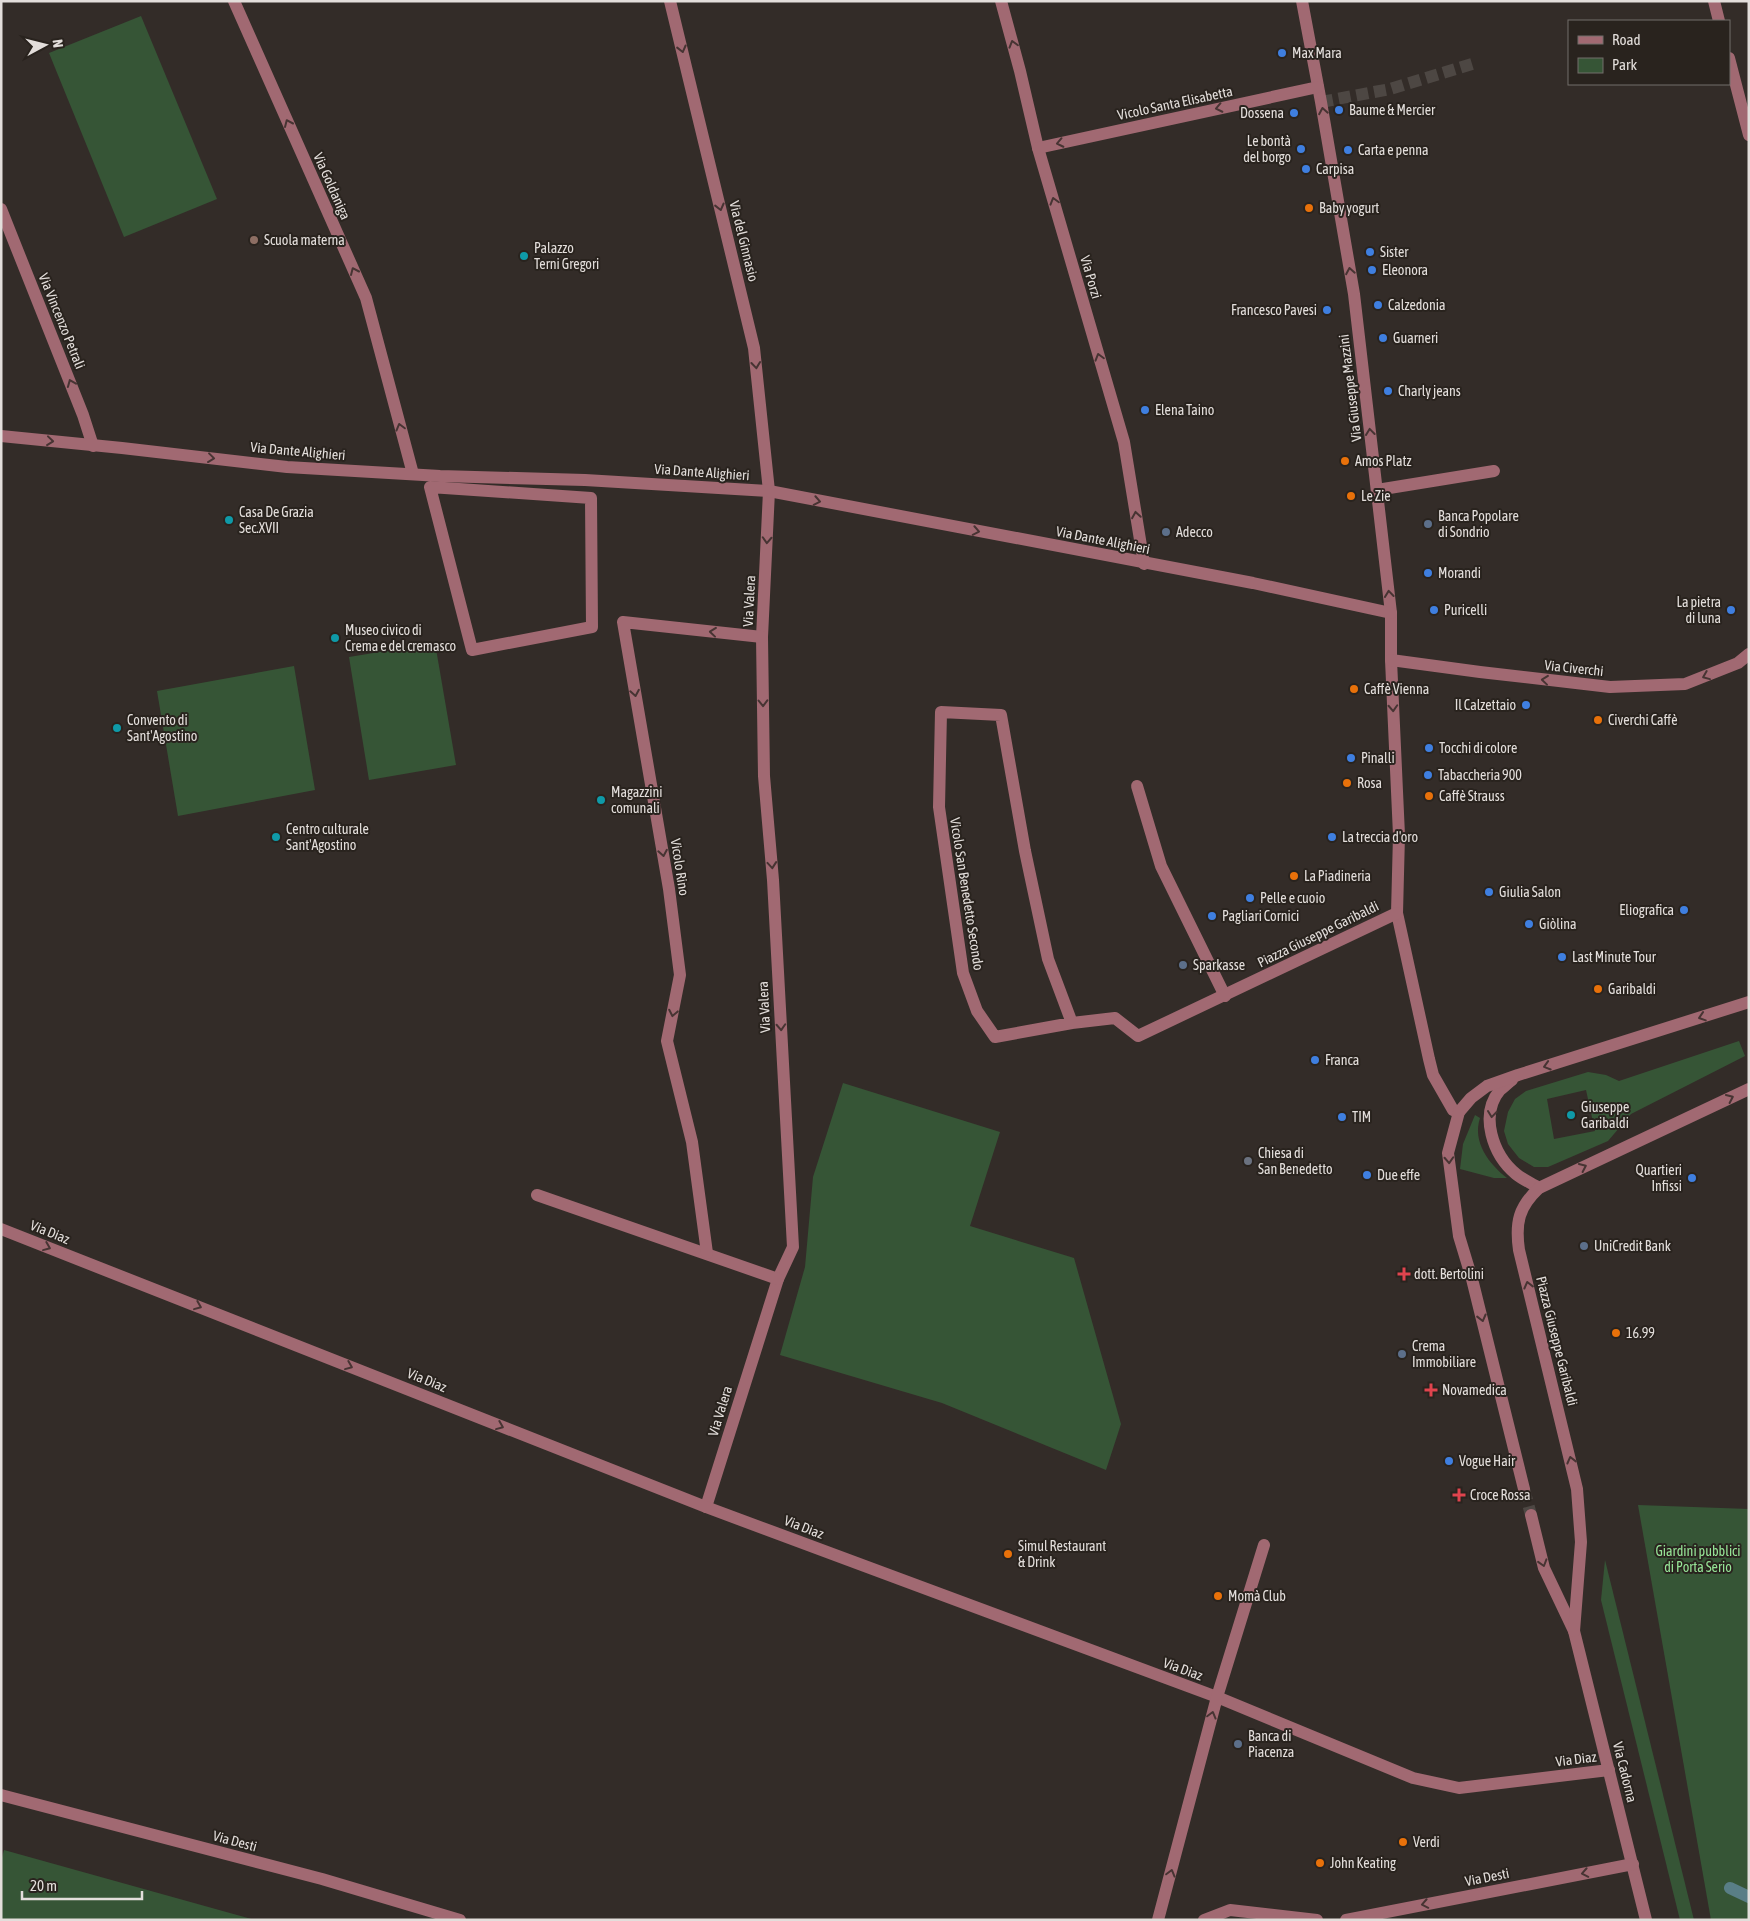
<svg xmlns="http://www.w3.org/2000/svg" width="1750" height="1921" font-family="'Asap Condensed',sans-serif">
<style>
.green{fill:#365536;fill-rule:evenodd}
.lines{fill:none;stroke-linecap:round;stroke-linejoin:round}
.stream{stroke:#597e86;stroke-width:12}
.minor-tunnel{stroke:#4d4743;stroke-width:12;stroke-dasharray:12 6;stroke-linecap:butt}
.minor{stroke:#a16972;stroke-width:12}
.oneway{stroke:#473433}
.shop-dot{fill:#3f7fe0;stroke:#29231e;stroke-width:2}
.food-dot{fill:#e8710a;stroke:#29231e;stroke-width:2}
.education-dot{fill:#8d6e63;stroke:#29231e;stroke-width:2}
.culture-dot{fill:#0f9aa8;stroke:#29231e;stroke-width:2}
.service-dot{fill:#5c6f8a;stroke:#29231e;stroke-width:2}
.worship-dot{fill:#6b7280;stroke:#29231e;stroke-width:2}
.health-dot{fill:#e0444e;stroke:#29231e;stroke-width:2}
.labels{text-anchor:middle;stroke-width:4;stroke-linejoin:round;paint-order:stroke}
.poi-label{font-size:14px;fill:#e3dedb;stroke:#29231e;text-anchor:start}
.street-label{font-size:14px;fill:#e3dedb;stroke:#29231e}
.park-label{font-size:14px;fill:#96e497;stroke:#29231e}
</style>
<rect width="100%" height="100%" fill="#332c28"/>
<!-- green -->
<g class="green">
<path d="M141,16l76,183 -93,38 -75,-184z"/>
<path d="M435,643l21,122 -87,15 -20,-123z"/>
<path d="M294,666l21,124 -137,26 -21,-125z"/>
<path d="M1739,1041l6,15 -114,58 -23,27 -60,26h-14l-15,-9 -11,-14 -4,-13 4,-19 7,-13 11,-8 62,-19 18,3 13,6zM1586,1090l9,41 -41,8 -7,-40z"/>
<path d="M843,1083l157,49 -30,94 104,32 47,166 -15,46 -164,-67 -162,-48 25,-88 8,-90z"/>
<path d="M1475,1115l5,3c-8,24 9,46 27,60h-13l-34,-9 3,-25z"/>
<path d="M1638,1505l111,4v411h-38z"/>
<path d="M1605,1560l89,360h-14l-79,-320z"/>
<path d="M4,1850l251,70h-254v-59z"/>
</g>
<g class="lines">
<!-- stream -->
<path class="stream" d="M1730,1888l19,9"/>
<!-- minor-tunnel -->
<g class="minor-tunnel">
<path d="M1321,102l69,-13 85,-26"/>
<path d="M1524,1489l7,26"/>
</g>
<!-- minor -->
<g class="minor">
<path d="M234,1l132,297 47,176"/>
<path d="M670,1l84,347 15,143 -7,146 2,139 9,104 20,367 -15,32 -72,228"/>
<path d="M1001,1l19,70 18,77 86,294 20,122"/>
<path d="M1302,1l19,101 33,192 37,319v47l8,175 -2,78 32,146 4,16 20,35 6,2"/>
<path d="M1714,1l5,20"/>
<path d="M1729,58l20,77"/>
<path d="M1038,148l280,-61"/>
<path d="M1,209l82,206 10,31"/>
<path d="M1,436l121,12 165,19 153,9 145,4 184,11 484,92 138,30"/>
<path d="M430,487l161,11 1,129 -120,23z"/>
<path d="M1377,490l117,-19"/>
<path d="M1391,660l89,12 130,15 75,-3 53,-21 11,-9"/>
<path d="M1137,786l24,80 64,130"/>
<path d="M1072,1023l-24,-64 -23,-108 -24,-136 -60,-3 -2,95 24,166 14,38 18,26 77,-14 43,-5 23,18 259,-123"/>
<path d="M1512,1080c-4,3 -8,7 -12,10 -21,25 -7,65 16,84 6,5 15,9 23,14"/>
<path d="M537,1195l241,84"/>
<path d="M1,1229l705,278 511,190 196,81 46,10 150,-18"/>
<path d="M707,1253l-15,-111 -25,-101 13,-66 -11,-86 -46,-267 139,15"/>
<path d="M1524,1489l-52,-210 -13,-43 -11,-83 11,-41 12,-14 16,-12 31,-11 231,-73"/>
<path d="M1531,1515l13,53 30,63 72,289"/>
<path d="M1574,1631l7,-89 -4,-53 -58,-239c-4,-28 0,-43 20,-62l210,-99"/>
<path d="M1,1795l321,84 138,41"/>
<path d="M1158,1920l59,-223 47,-152"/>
<path d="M1204,1920l26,-10 87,10"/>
<path d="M1346,1920l287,-56"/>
</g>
</g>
<!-- one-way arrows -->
<defs><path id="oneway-chevron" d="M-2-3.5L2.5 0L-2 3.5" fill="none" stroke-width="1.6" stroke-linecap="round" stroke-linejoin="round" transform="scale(1.25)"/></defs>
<g class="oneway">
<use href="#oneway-chevron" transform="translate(1013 44) rotate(-106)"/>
<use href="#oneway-chevron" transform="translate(682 49) rotate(76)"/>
<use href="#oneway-chevron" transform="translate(1219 108) rotate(168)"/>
<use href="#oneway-chevron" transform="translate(1323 111) rotate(-100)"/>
<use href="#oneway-chevron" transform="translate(288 123) rotate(-114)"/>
<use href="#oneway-chevron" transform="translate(1060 143) rotate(168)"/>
<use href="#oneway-chevron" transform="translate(1054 201) rotate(-106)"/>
<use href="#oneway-chevron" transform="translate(720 207) rotate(76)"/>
<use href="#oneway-chevron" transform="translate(354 271) rotate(-114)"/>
<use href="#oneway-chevron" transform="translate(1350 271) rotate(-100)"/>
<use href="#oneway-chevron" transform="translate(1099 357) rotate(-106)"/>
<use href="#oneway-chevron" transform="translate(756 365) rotate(84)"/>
<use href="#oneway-chevron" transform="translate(71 383) rotate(-112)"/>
<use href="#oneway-chevron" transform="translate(400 427) rotate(-105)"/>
<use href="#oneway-chevron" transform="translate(1370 432) rotate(-97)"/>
<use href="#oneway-chevron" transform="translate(50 441) rotate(6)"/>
<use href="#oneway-chevron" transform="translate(211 458) rotate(7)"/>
<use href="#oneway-chevron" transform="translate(817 501) rotate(11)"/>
<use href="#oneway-chevron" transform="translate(1136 515) rotate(-99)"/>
<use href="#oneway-chevron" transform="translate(976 531) rotate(11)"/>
<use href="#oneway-chevron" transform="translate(767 540) rotate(93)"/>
<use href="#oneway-chevron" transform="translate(1389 594) rotate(-96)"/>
<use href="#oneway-chevron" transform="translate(713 632) rotate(-174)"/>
<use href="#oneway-chevron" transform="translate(1706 676) rotate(158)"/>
<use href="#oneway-chevron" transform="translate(1545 680) rotate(-174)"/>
<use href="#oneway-chevron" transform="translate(635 693) rotate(80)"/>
<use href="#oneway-chevron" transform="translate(763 703) rotate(89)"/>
<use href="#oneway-chevron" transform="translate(1393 708) rotate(87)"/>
<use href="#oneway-chevron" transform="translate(663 853) rotate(80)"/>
<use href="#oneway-chevron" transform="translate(772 865) rotate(85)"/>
<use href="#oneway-chevron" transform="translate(673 1013) rotate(101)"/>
<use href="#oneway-chevron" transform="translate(1702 1017) rotate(162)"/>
<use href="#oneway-chevron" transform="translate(781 1027) rotate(87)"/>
<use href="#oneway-chevron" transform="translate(1547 1066) rotate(163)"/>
<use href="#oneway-chevron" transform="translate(1730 1098) rotate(-25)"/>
<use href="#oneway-chevron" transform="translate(1492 1114) rotate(97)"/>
<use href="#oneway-chevron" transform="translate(1449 1160) rotate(87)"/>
<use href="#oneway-chevron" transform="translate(1583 1167) rotate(-25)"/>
<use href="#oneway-chevron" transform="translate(47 1247) rotate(22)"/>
<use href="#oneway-chevron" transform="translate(1528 1285) rotate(-104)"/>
<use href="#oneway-chevron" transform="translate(198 1306) rotate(22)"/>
<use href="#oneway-chevron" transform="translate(1482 1318) rotate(76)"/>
<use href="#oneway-chevron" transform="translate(349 1366) rotate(22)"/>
<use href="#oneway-chevron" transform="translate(500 1426) rotate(22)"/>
<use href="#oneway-chevron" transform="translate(1571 1460) rotate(-104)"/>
<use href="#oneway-chevron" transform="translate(1543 1563) rotate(73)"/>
<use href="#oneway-chevron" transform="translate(1212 1715) rotate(-75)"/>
<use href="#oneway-chevron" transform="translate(1171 1873) rotate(-75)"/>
<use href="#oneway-chevron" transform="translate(1585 1873) rotate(169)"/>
<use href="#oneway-chevron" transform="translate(1425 1904) rotate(169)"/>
</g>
<!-- markers -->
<g class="shop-dot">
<circle cx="1282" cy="53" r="5"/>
<circle cx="1339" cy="110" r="5"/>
<circle cx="1294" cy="113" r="5"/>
<circle cx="1301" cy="149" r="5"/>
<circle cx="1348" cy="150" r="5"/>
<circle cx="1306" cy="169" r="5"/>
<circle cx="1370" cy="252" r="5"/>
<circle cx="1372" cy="270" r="5"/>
<circle cx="1378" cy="305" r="5"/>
<circle cx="1327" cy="310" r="5"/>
<circle cx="1383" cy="338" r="5"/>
<circle cx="1388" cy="391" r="5"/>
<circle cx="1145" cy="410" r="5"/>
<circle cx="1428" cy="573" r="5"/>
<circle cx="1434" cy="610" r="5"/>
<circle cx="1731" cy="610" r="5"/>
<circle cx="1526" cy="705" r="5"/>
<circle cx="1429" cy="748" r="5"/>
<circle cx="1351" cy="758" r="5"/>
<circle cx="1428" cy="775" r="5"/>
<circle cx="1332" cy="837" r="5"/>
<circle cx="1489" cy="892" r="5"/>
<circle cx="1250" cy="898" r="5"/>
<circle cx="1684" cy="910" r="5"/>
<circle cx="1212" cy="916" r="5"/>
<circle cx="1529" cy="924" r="5"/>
<circle cx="1562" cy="957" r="5"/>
<circle cx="1315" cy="1060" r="5"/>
<circle cx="1342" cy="1117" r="5"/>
<circle cx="1367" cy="1175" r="5"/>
<circle cx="1692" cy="1178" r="5"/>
<circle cx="1449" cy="1461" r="5"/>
</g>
<g class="food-dot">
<circle cx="1309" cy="208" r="5"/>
<circle cx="1345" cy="461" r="5"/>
<circle cx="1351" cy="496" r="5"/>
<circle cx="1354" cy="689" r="5"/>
<circle cx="1598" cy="720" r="5"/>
<circle cx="1347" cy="783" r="5"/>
<circle cx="1429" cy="796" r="5"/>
<circle cx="1294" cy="876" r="5"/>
<circle cx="1598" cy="989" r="5"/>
<circle cx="1616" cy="1333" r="5"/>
<circle cx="1008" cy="1554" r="5"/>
<circle cx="1218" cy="1596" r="5"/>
<circle cx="1403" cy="1842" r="5"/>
<circle cx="1320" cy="1863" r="5"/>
</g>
<circle class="education-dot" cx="254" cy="240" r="5"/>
<g class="culture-dot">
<circle cx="524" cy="256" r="5"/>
<circle cx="229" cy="520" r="5"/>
<circle cx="335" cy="638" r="5"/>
<circle cx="117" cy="728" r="5"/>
<circle cx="601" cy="800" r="5"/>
<circle cx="276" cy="837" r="5"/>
<circle cx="1571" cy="1115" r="5"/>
</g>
<g class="service-dot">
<circle cx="1428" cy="524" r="5"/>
<circle cx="1166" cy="532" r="5"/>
<circle cx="1183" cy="965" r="5"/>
<circle cx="1584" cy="1246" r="5"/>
<circle cx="1402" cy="1354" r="5"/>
<circle cx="1238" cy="1744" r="5"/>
</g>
<circle class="worship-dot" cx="1248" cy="1161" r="5"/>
<g class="health-dot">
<path d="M1401.5 1266.5h5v5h5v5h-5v5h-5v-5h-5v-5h5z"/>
<path d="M1428.5 1382.5h5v5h5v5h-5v5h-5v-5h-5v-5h5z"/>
<path d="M1456.5 1487.5h5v5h5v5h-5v5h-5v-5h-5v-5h5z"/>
</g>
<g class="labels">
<!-- poi labels -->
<g class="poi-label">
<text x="1292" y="58">Max Mara</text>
<text x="1349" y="115">Baume &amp; Mercier</text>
<text x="1284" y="118" text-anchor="end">Dossena</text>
<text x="1291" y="146" text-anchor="end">Le bontà<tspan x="1291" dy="16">del borgo</tspan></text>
<text x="1358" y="155">Carta e penna</text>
<text x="1316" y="174">Carpisa</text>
<text x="1319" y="213">Baby yogurt</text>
<text x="264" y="245">Scuola materna</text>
<text x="534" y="253">Palazzo<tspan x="534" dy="16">Terni Gregori</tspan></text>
<text x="1380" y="257">Sister</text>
<text x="1382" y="275">Eleonora</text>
<text x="1388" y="310">Calzedonia</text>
<text x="1317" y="315" text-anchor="end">Francesco Pavesi</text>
<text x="1393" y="343">Guarneri</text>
<text x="1398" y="396">Charly jeans</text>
<text x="1155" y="415">Elena Taino</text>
<text x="1355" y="466">Amos Platz</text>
<text x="1361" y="501">Le Zie</text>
<text x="239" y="517">Casa De Grazia<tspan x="239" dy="16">Sec.XVII</tspan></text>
<text x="1438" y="521">Banca Popolare<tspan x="1438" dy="16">di Sondrio</tspan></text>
<text x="1176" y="537">Adecco</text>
<text x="1438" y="578">Morandi</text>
<text x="1721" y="607" text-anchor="end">La pietra<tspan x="1721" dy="16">di luna</tspan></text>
<text x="1444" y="615">Puricelli</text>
<text x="345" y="635">Museo civico di<tspan x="345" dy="16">Crema e del cremasco</tspan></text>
<text x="1364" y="694">Caffè Vienna</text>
<text x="1516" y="710" text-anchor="end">Il Calzettaio</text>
<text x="127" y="725">Convento di<tspan x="127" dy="16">Sant'Agostino</tspan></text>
<text x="1608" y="725">Civerchi Caffè</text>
<text x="1439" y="753">Tocchi di colore</text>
<text x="1361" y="763">Pinalli</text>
<text x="1438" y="780">Tabaccheria 900</text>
<text x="1357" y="788">Rosa</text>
<text x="611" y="797">Magazzini<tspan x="611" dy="16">comunali</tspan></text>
<text x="1439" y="801">Caffè Strauss</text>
<text x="286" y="834">Centro culturale<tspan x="286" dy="16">Sant'Agostino</tspan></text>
<text x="1342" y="842">La treccia d'oro</text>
<text x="1304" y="881">La Piadineria</text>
<text x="1499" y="897">Giulia Salon</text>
<text x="1260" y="903">Pelle e cuoio</text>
<text x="1674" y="915" text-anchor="end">Eliografica</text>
<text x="1222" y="921">Pagliari Cornici</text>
<text x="1539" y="929">Giòlina</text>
<text x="1572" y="962">Last Minute Tour</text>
<text x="1193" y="970">Sparkasse</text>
<text x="1608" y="994">Garibaldi</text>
<text x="1325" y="1065">Franca</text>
<text x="1581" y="1112">Giuseppe<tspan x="1581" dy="16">Garibaldi</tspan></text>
<text x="1352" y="1122">TIM</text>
<text x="1258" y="1158">Chiesa di<tspan x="1258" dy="16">San Benedetto</tspan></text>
<text x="1682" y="1175" text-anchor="end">Quartieri<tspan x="1682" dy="16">Infissi</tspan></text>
<text x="1377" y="1180">Due effe</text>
<text x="1594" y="1251">UniCredit Bank</text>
<text x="1414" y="1279">dott. Bertolini</text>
<text x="1626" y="1338">16.99</text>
<text x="1412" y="1351">Crema<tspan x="1412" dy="16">Immobiliare</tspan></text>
<text x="1442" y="1395">Novamedica</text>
<text x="1459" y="1466">Vogue Hair</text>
<text x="1470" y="1500">Croce Rossa</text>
<text x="1018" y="1551">Simul Restaurant<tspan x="1018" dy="16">&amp; Drink</tspan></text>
<text x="1228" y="1601">Momà Club</text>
<text x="1248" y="1741">Banca di<tspan x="1248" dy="16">Piacenza</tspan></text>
<text x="1413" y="1847">Verdi</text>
<text x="1330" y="1868">John Keating</text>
</g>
<!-- street labels -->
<g class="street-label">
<text transform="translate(1175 103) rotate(-12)" y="5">Vicolo Santa Elisabetta</text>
<text transform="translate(332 186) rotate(66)" y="5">Via Goldaniga</text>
<text transform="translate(744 241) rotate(76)" y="5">Via del Ginnasio</text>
<text transform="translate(1091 277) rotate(74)" y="5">Via Porzi</text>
<text transform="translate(62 321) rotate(68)" y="5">Via Vincenzo Petrali</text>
<text transform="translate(1350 388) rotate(-97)" y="5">Via Giuseppe Mazzini</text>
<text transform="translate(298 451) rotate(5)" y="5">Via Dante Alighieri</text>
<text transform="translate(702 472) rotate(4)" y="5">Via Dante Alighieri</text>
<text transform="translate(1103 540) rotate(11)" y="5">Via Dante Alighieri</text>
<text transform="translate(749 601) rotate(-87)" y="5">Via Valera</text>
<text transform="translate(1574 668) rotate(6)" y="5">Via Civerchi</text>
<text transform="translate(680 867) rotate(81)" y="5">Vicolo Rino</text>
<text transform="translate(967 894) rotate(81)" y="5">Vicolo San Benedetto Secondo</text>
<text transform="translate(1318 934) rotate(-26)" y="5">Piazza Giuseppe Garibaldi</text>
<text transform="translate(764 1007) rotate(-93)" y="5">Via Valera</text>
<text transform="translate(50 1232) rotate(22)" y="5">Via Diaz</text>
<text transform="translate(1557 1341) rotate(76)" y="5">Piazza Giuseppe Garibaldi</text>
<text transform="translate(427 1380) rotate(22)" y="5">Via Diaz</text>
<text transform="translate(720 1411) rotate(-73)" y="5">Via Valera</text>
<text transform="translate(804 1527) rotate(21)" y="5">Via Diaz</text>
<text transform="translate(1183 1669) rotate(20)" y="5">Via Diaz</text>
<text transform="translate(1576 1759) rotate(-7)" y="5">Via Diaz</text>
<text transform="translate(1625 1772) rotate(76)" y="5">Via Cadorna</text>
<text transform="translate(235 1841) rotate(15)" y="5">Via Desti</text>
<text transform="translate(1487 1877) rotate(-11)" y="5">Via Desti</text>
</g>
<!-- park labels -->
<g class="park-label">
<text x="1698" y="1556">Giardini pubblici<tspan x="1698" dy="16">di Porta Serio</tspan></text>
</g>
</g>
<!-- border -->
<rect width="1750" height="1921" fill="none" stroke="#e3dedb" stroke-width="5"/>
<!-- legend -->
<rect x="1568" y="20" width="162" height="65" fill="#29231e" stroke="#736e6a"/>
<rect x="1578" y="36" width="25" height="8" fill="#a16972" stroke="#736e6a"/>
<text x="1612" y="45" font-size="15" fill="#e3dedb">Road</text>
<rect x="1578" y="58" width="25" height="15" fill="#365536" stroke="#736e6a"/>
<text x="1612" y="70" font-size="15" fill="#e3dedb">Park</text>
<!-- north arrow -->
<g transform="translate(45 45) rotate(83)" stroke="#29231e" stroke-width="4" paint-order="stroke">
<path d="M0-4L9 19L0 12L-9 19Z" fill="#e3dedb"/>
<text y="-8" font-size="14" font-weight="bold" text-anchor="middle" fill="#e3dedb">N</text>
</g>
<!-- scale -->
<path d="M22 1891v8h120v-8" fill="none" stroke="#e3dedb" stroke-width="2.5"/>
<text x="30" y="1891" font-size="15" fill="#e3dedb" stroke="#29231e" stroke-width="4" paint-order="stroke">20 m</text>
</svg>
